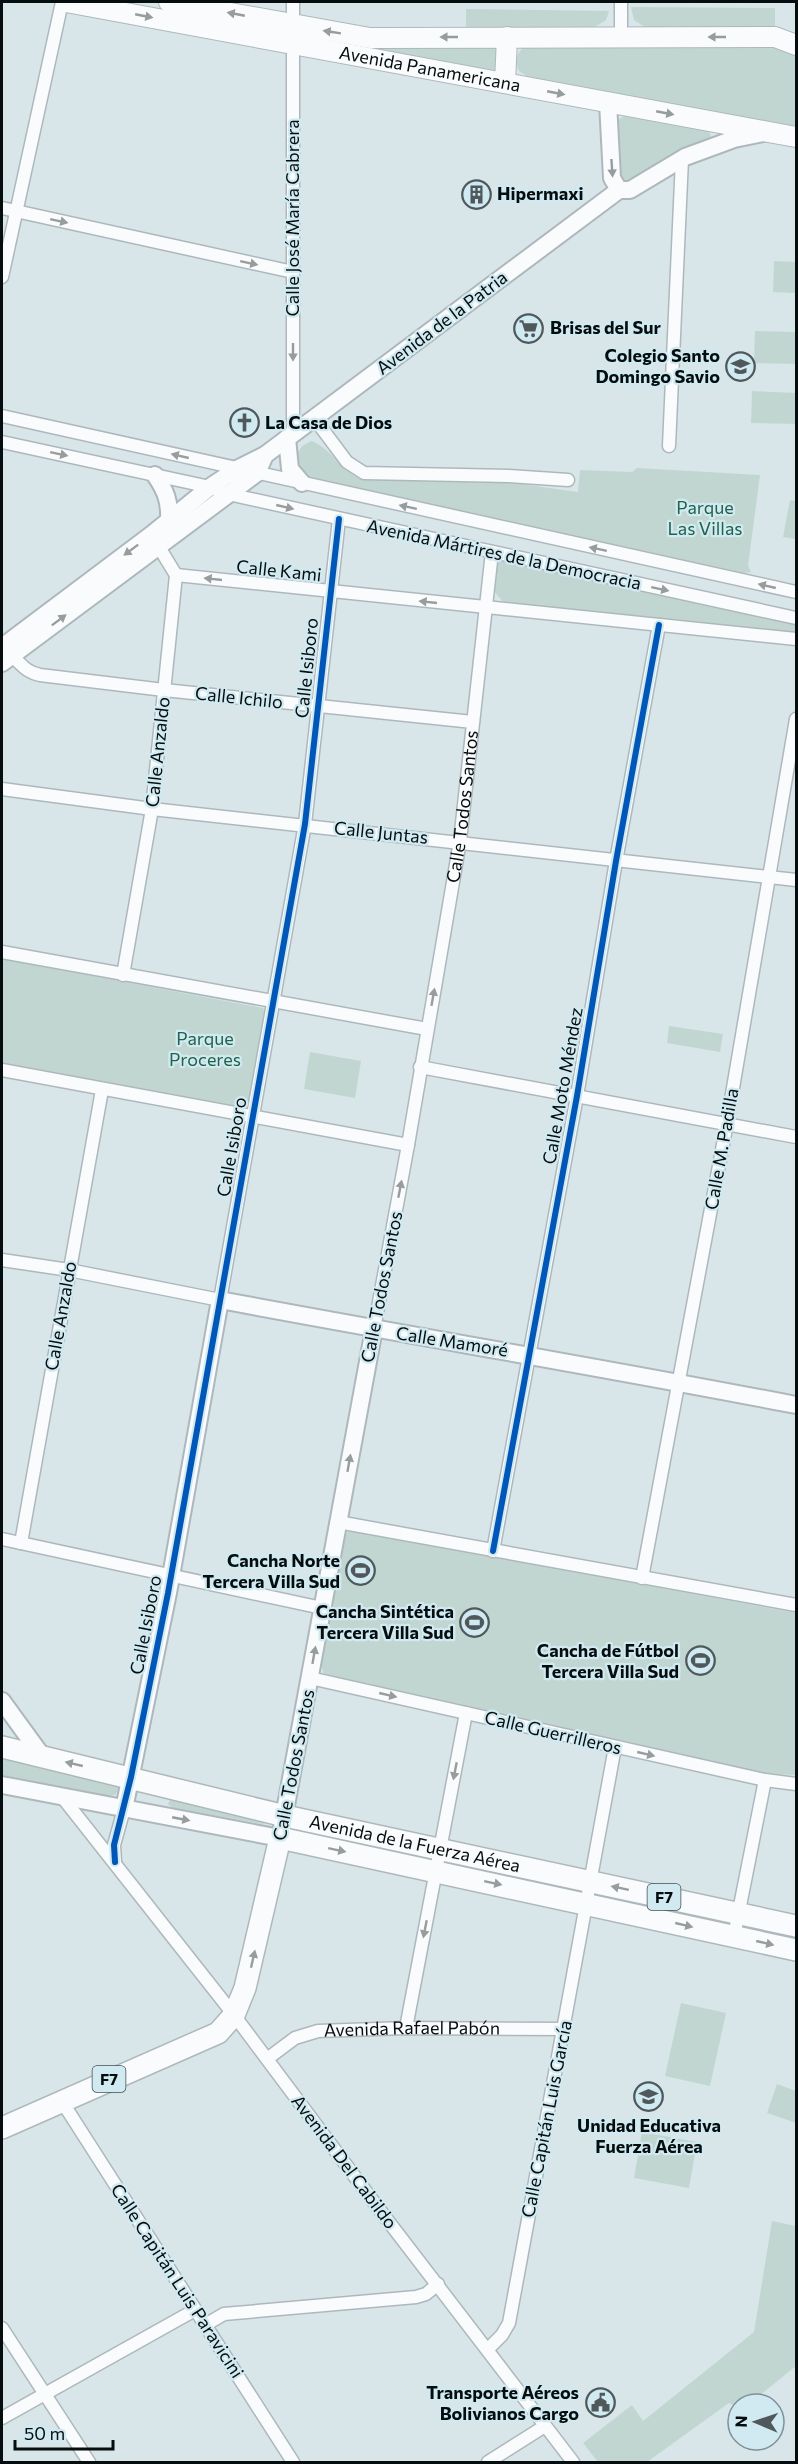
<svg xmlns="http://www.w3.org/2000/svg" width="798" height="2464" font-family="Commissioner,sans-serif">
<style>
.green{fill:#c1d6d1}
.lines{fill:none;stroke-linecap:round;stroke-linejoin:round}
.street-casing{stroke:#aeb8bc;stroke-width:15}
.secondary-casing{stroke:#aeb8bc;stroke-width:20}
.primary-casing{stroke:#aeb8bc;stroke-width:22}
.highway-casing{stroke:#aeb8bc;stroke-width:24}
.street{stroke:#f9fbfc;stroke-width:12}
.secondary{stroke:#f9fbfc;stroke-width:16}
.primary{stroke:#f9fbfc;stroke-width:20}
.highway{stroke:#f9fbfc;stroke-width:21}
.cycleway-casing{stroke:#d1eaf1;stroke-width:10}
.cycleway{stroke:#0057b8;stroke-width:6}
.oneway{fill:#979c9d}
.labels{text-anchor:middle;stroke-width:4.5;stroke-linejoin:round;paint-order:stroke}
.shield{fill:#d1eaf1;stroke:#424f53;stroke-width:1.5}
.shield-label{font-size:16px;font-weight:bold;fill:#050d0f}
.street-label{font-size:18px;fill:#050d0f;stroke:#d1eaf1}
.poi-label{font-size:18px;font-weight:bold;fill:#050d0f;stroke:#d1eaf1;text-anchor:end}
.park-label{font-size:18px;fill:#206349;stroke:#d1eaf1}
</style>
<rect width="100%" height="100%" fill="#d8e6ea"/>
<!-- green -->
<g class="green">
<path d="M631,7l144,1v22l-120,-1 -10,-2 -11,-7z"/>
<path d="M466,9l143,2 -3,9 -16,10 -124,1z"/>
<path d="M302,35l195,12 -2,26 -195,-37z"/>
<path d="M526,46h229l26,3 15,5v75l-268,-52 -9,-6c-5,-10 -3,-19 7,-25z"/>
<path d="M626,114l82,16 3,6 -2,4 -79,42 -10,-4 -4,-56z"/>
<path d="M774,261l22,1v31l-23,-1z"/>
<path d="M755,331l41,1v32l-42,-1z"/>
<path d="M752,391l44,2v31l-45,-1z"/>
<path d="M311,441c22,7 30,33 53,39l150,3 64,9 2,-22 52,2 5,-4 123,7 -12,91 3,6 -7,1 -439,-96 -4,-2 -6,-18 7,-11z"/>
<path d="M790,500l6,1v38l-13,-2z"/>
<path d="M499,560l297,64v10l-293,-32 -10,-12 3,-28z"/>
<path d="M2,959l261,49 3,6 -18,91 -4,4 -5,-1 -237,-44z"/>
<path d="M669,1026l54,8 -3,18 -53,-9z"/>
<path d="M310,1052l51,9 -6,37 -51,-9z"/>
<path d="M349,1531h6l441,82v162l-23,-1 -449,-100 -4,-11 24,-128z"/>
<path d="M2,1754l115,31 1,5 -3,5 -6,1 -107,-21z"/>
<path d="M171,1798l94,23 1,1 -3,2 -90,-16 -5,-4z"/>
<path d="M681,2003l45,10 -16,73 -45,-10z"/>
<path d="M777,2084l19,7v32l-29,-10z"/>
<path d="M642,2132l55,10 -8,46 -55,-10z"/>
<path d="M772,2221l24,5v140l-47,38h-11v3l-9,-4 -82,59h-49l-15,-19 49,-38 11,16 111,-89z"/>
</g>
<g class="lines">
<defs>
<g id="street">
<path d="M293,2v432"/>
<path d="M621,2v34"/>
<path d="M2,208l291,64"/>
<path d="M2,277l60,-275"/>
<path d="M2,416l794,176"/>
<path d="M314,418l33,44 17,11 145,3 59,4"/>
<path d="M2,442l208,45 18,7 568,124"/>
<path d="M669,446l13,-287"/>
<path d="M176,575l620,64"/>
<path d="M5,654c15,3 15,17 35,21l124,15 309,32"/>
<path d="M2,789l150,20 644,71"/>
<path d="M2,952l425,77"/>
<path d="M123,975l29,-166 24,-234 -22,-36"/>
<path d="M420,1067l376,70"/>
<path d="M2,1070l406,75"/>
<path d="M2,1260l67,10 151,30 85,-476 34,-305"/>
<path id="s1" d="M374,1329l34,-184 52,-304 32,-289"/>
<path d="M338,1522l458,83"/>
<path d="M2,1539l320,69"/>
<path d="M21,1543l81,-453"/>
<path d="M493,1551l84,-455 39,-235 43,-236"/>
<path d="M642,1578l85,-455 69,-404"/>
<path d="M310,1678l455,102 31,4"/>
<path d="M63,1798l171,217 148,198 191,249"/>
<path d="M115,1862l-1,-17 10,-36"/>
<path d="M734,1936l31,-156"/>
<path d="M406,2028l60,-315"/>
<path id="s2" d="M267,2059l28,-21 23,-7 88,-3 158,1"/>
<path d="M61,2100l232,362"/>
<path d="M205,2325l19,-11 192,-17 10,-3 12,-10"/>
<path d="M2,2328l87,134"/>
<path d="M488,2349l14,-14 7,-12 106,-576"/>
<path d="M2,2418l193,-108"/>
<path d="M488,2462l57,-36"/>
</g>
<g id="secondary">
<path d="M608,102l4,76 7,12"/>
<path d="M287,438l3,31 12,14"/>
<path d="M155,475c11,16 15,27 14,46"/>
<path d="M2,647l149,-112 59,-48 27,-18 28,-14 354,-265h11l55,-33 49,-18 29,-6"/>
<path d="M2,663l255,-190 8,-18"/>
<path d="M2,1701l40,55"/>
<path d="M2,1785l278,53 94,-509"/>
<path d="M124,1809l44,-216 52,-293c192,36 385,68 576,105"/>
</g>
<g id="primary">
<path id="s3" d="M66,2l730,135"/>
<path d="M169,2l201,36 405,-1 21,8"/>
<path d="M505,83l2,-46"/>
</g>
<g id="highway">
<path id="s4" d="M2,1747l283,69 511,110"/>
<path d="M2,2128l216,-95 16,-18 11,-27 35,-150 516,112"/>
</g>
</defs>
<!-- street casing -->
<use href="#street" class="street-casing"/>
<!-- secondary casing -->
<use href="#secondary" class="secondary-casing"/>
<!-- primary casing -->
<use href="#primary" class="primary-casing"/>
<!-- highway casing -->
<use href="#highway" class="highway-casing"/>
<!-- street -->
<use href="#street" class="street"/>
<!-- secondary -->
<use href="#secondary" class="secondary"/>
<!-- primary -->
<use href="#primary" class="primary"/>
<!-- highway -->
<use href="#highway" class="highway"/>
<defs>
<g id="cycleway">
<path d="M493,1551l84,-455 39,-235 43,-236"/>
<path d="M115,1862l-1,-17 17,-68 37,-184 137,-769 34,-305"/>
</g>
</defs>
<!-- cycleway casing -->
<use href="#cycleway" class="cycleway-casing"/>
<!-- cycleway -->
<use href="#cycleway" class="cycleway"/>
</g>
<!-- one-way arrows -->
<defs><path id="oneway-solid" d="M-6-.8H1V-3.2L6.5 0L1 3.2V.8H-6Z" transform="scale(1.5)"/></defs>
<g class="oneway">
<use href="#oneway-solid" transform="translate(236 14) rotate(-169)"/>
<use href="#oneway-solid" transform="translate(144 16) rotate(11)"/>
<use href="#oneway-solid" transform="translate(332 32) rotate(-171)"/>
<use href="#oneway-solid" transform="translate(449 37) rotate(180)"/>
<use href="#oneway-solid" transform="translate(717 37) rotate(-180)"/>
<use href="#oneway-solid" transform="translate(556 93) rotate(11)"/>
<use href="#oneway-solid" transform="translate(665 113) rotate(11)"/>
<use href="#oneway-solid" transform="translate(612 168) rotate(86)"/>
<use href="#oneway-solid" transform="translate(59 221) rotate(12)"/>
<use href="#oneway-solid" transform="translate(249 263) rotate(12)"/>
<use href="#oneway-solid" transform="translate(293 352) rotate(90)"/>
<use href="#oneway-solid" transform="translate(59 454) rotate(12)"/>
<use href="#oneway-solid" transform="translate(180 456) rotate(-167)"/>
<use href="#oneway-solid" transform="translate(285 507) rotate(13)"/>
<use href="#oneway-solid" transform="translate(408 507) rotate(-168)"/>
<use href="#oneway-solid" transform="translate(598 549) rotate(-168)"/>
<use href="#oneway-solid" transform="translate(131 550) rotate(143)"/>
<use href="#oneway-solid" transform="translate(213 579) rotate(-174)"/>
<use href="#oneway-solid" transform="translate(767 586) rotate(-167)"/>
<use href="#oneway-solid" transform="translate(660 589) rotate(12)"/>
<use href="#oneway-solid" transform="translate(428 602) rotate(-174)"/>
<use href="#oneway-solid" transform="translate(59 620) rotate(-37)"/>
<use href="#oneway-solid" transform="translate(433 997) rotate(-80)"/>
<use href="#oneway-solid" transform="translate(400 1189) rotate(-79)"/>
<use href="#oneway-solid" transform="translate(349 1463) rotate(-80)"/>
<use href="#oneway-solid" transform="translate(314 1655) rotate(-80)"/>
<use href="#oneway-solid" transform="translate(388 1695) rotate(13)"/>
<use href="#oneway-solid" transform="translate(646 1754) rotate(13)"/>
<use href="#oneway-solid" transform="translate(74 1764) rotate(-167)"/>
<use href="#oneway-solid" transform="translate(455 1771) rotate(101)"/>
<use href="#oneway-solid" transform="translate(181 1819) rotate(11)"/>
<use href="#oneway-solid" transform="translate(337 1850) rotate(12)"/>
<use href="#oneway-solid" transform="translate(493 1883) rotate(12)"/>
<use href="#oneway-solid" transform="translate(620 1888) rotate(-168)"/>
<use href="#oneway-solid" transform="translate(684 1925) rotate(13)"/>
<use href="#oneway-solid" transform="translate(425 1929) rotate(101)"/>
<use href="#oneway-solid" transform="translate(765 1943) rotate(13)"/>
<use href="#oneway-solid" transform="translate(253 1959) rotate(-77)"/>
</g>
<!-- icons -->
<defs>
<symbol id="building-ring" viewBox="-11 -11 22 22"><circle r="9.5" fill="#d1eaf1" stroke="#4f595c" stroke-width="1.5"/><path d="M-4-6H4V6H1V3H-1V6H-4ZM-2.5-4.3h1.7v1.8h-1.7ZM.8-4.3h1.7v1.8H.8ZM-2.5-1h1.7V.8h-1.7ZM.8-1h1.7V.8H.8Z" fill="#4f595c"/></symbol>
<symbol id="supermarket-ring" viewBox="-11 -11 22 22"><circle r="9.5" fill="#d1eaf1" stroke="#4f595c" stroke-width="1.5"/><path d="M-6-5.5h2.5l.6 2H6L4.5 2H-2.5L-4.4-4H-6ZM-1.5 3.2a1.3 1.3 0 1 0 .1 0ZM3 3.2a1.3 1.3 0 1 0 .1 0Z" fill="#4f595c"/></symbol>
<symbol id="school-ring" viewBox="-11 -11 22 22"><circle r="9.5" fill="#d1eaf1" stroke="#4f595c" stroke-width="1.5"/><path d="M0-5L7-2L0 1L-7-2ZM-4 1L0 2.5L4 1V4Q0 6-4 4Z" fill="#4f595c"/></symbol>
<symbol id="church-ring" viewBox="-11 -11 22 22"><circle r="9.5" fill="#d1eaf1" stroke="#4f595c" stroke-width="1.5"/><path d="M-1.2-6h2.4v3.5h3.3v2.4h-3.3V6h-2.4V-.1h-3.3v-2.4h3.3Z" fill="#4f595c"/></symbol>
<symbol id="stadium-ring" viewBox="-11 -11 22 22"><circle r="9.5" fill="#d1eaf1" stroke="#4f595c" stroke-width="1.5"/><path d="M0-5a6.5 5 0 1 0 0 10a6.5 5 0 1 0 0-10ZM-3.5-1.8h7v3.6h-7Z" fill="#4f595c"/></symbol>
<symbol id="civic-ring" viewBox="-11 -11 22 22"><circle r="9.5" fill="#d1eaf1" stroke="#4f595c" stroke-width="1.5"/><path d="M-.6-6.5H3V-4.5H.6V-3L4-1V1h2V6H-6V1h2V-1L-.6-3ZM-1.2 2.5V6h2.4V2.5Z" fill="#4f595c"/></symbol>
</defs>
<g fill-rule="evenodd">
<use href="#building-ring" x="460" y="178" width="33" height="33"/>
<use href="#supermarket-ring" x="512" y="312" width="33" height="33"/>
<use href="#school-ring" x="724" y="350" width="33" height="33"/>
<use href="#church-ring" x="228" y="406" width="33" height="33"/>
<use href="#stadium-ring" x="344" y="1554" width="33" height="33"/>
<use href="#stadium-ring" x="458" y="1606" width="33" height="33"/>
<use href="#stadium-ring" x="684" y="1644" width="33" height="33"/>
<use href="#school-ring" x="632" y="2080" width="33" height="33"/>
<use href="#civic-ring" x="584" y="2386" width="33" height="33"/>
</g>
<g class="labels">
<!-- shield labels -->
<g class="shield">
<rect x="647.5" y="1884" width="33" height="26" rx="4.5"/>
<rect x="92.5" y="2066" width="33" height="26" rx="4.5"/>
</g>
<g class="shield-label">
<text x="664" y="1903">F7</text>
<text x="109" y="2085">F7</text>
</g>
<!-- street labels -->
<g class="street-label">
<text dy="6" stroke="none"><textPath href="#s3" startOffset="370">Avenida Panamericana</textPath></text>
<text transform="translate(293 218) rotate(-90)" y="6">Calle José María Cabrera</text>
<text transform="translate(442 323) rotate(-37)" y="6">Avenida de la Patria</text>
<text transform="translate(504 555) rotate(12)" y="6">Avenida Mártires de la Democracia</text>
<text transform="translate(279 571) rotate(6)" y="6">Calle Kami</text>
<text transform="translate(307 668) rotate(-84)" y="6">Calle Isiboro</text>
<text transform="translate(239 698) rotate(6)" y="6">Calle Ichilo</text>
<text transform="translate(158 752) rotate(-84)" y="6">Calle Anzaldo</text>
<text dy="6" stroke="none"><textPath href="#s1" startOffset="530">Calle Todos Santos</textPath></text>
<text transform="translate(381 833) rotate(6)" y="6">Calle Juntas</text>
<text transform="translate(563 1086) rotate(-80)" y="6">Calle Moto Méndez</text>
<text transform="translate(232 1147) rotate(-80)" y="6">Calle Isiboro</text>
<text transform="translate(722 1149) rotate(-80)" y="6">Calle M. Padilla</text>
<text transform="translate(382 1287) rotate(-79)" y="6">Calle Todos Santos</text>
<text transform="translate(61 1316) rotate(-80)" y="6">Calle Anzaldo</text>
<text transform="translate(452 1342) rotate(9)" y="6">Calle Mamoré</text>
<text transform="translate(146 1625) rotate(-79)" y="6">Calle Isiboro</text>
<text transform="translate(553 1733) rotate(13)" y="6">Calle Guerrilleros</text>
<text transform="translate(294 1765) rotate(-79)" y="6">Calle Todos Santos</text>
<text dy="6" stroke="none"><textPath href="#s4" startOffset="424">Avenida de la Fuerza Aérea</textPath></text>
<text dy="6" stroke="none"><textPath href="#s2" startOffset="153">Avenida Rafael Pabón</textPath></text>
<text transform="translate(547 2119) rotate(-79)" y="6">Calle Capitán Luis García</text>
<text transform="translate(344 2162) rotate(53)" y="6">Avenida Del Cabildo</text>
<text transform="translate(177 2281) rotate(57)" y="6">Calle Capitán Luis Paravicini</text>
</g>
<!-- poi labels -->
<g class="poi-label">
<text x="497" y="200" text-anchor="start">Hipermaxi</text>
<text x="550" y="334" text-anchor="start">Brisas del Sur</text>
<text x="720" y="362">Colegio Santo<tspan x="720" dy="21">Domingo Savio</tspan></text>
<text x="265" y="429" text-anchor="start">La Casa de Dios</text>
<text x="340" y="1567">Cancha Norte<tspan x="340" dy="21">Tercera Villa Sud</tspan></text>
<text x="454" y="1618">Cancha Sintética<tspan x="454" dy="21">Tercera Villa Sud</tspan></text>
<text x="679" y="1657">Cancha de Fútbol<tspan x="679" dy="21">Tercera Villa Sud</tspan></text>
<text x="649" y="2132" text-anchor="middle">Unidad Educativa<tspan x="649" dy="21">Fuerza Aérea</tspan></text>
<text x="579" y="2399">Transporte Aéreos<tspan x="579" dy="21">Bolivianos Cargo</tspan></text>
</g>
<!-- park labels -->
<g class="park-label">
<text x="705" y="514">Parque<tspan x="705" dy="21">Las Villas</tspan></text>
<text x="205" y="1045">Parque<tspan x="205" dy="21">Proceres</tspan></text>
</g>
</g>
<!-- border -->
<rect width="798" height="2464" fill="none" stroke="#050d0f" stroke-width="6"/>
<!-- north arrow -->
<g transform="translate(756 2422) rotate(272)"><circle r="28" fill="#d1eaf1" stroke="#7f9297" stroke-width="1.5"/>
<path d="M0-4.5L10 22L0 15L-10 22Z" fill="#4f595c"/>
<text y="-9" font-size="16" font-weight="bold" text-anchor="middle" fill="#050d0f">N</text>
</g>
<!-- scale -->
<path d="M15 2440v9h98v-9" fill="none" stroke="#050d0f" stroke-width="3"/>
<text x="24" y="2440" font-size="18" fill="#050d0f" stroke="#d1eaf1" stroke-width="4.5" paint-order="stroke">50 m</text>
</svg>
